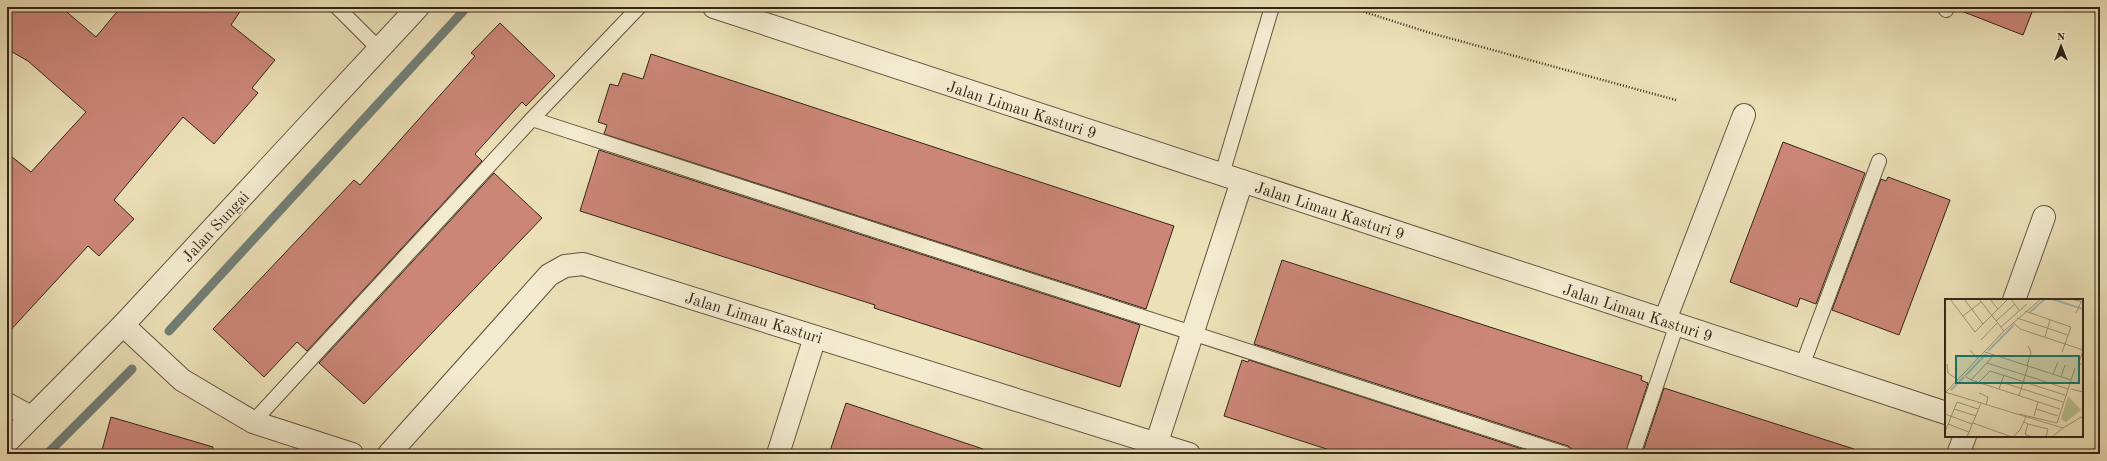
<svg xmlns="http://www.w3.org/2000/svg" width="2107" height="461" font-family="'Old Standard TT',serif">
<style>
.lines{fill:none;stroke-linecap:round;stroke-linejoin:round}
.stream{stroke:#727f77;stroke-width:9}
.building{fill:#cb8678;stroke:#342518}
.service-casing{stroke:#625440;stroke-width:16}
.minor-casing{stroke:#625440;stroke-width:24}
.tertiary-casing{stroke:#625440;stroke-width:24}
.path{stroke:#342518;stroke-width:2.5;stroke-dasharray:1 2;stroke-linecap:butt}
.service{stroke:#f3ebd0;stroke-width:14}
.minor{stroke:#f3ebd0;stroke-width:22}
.tertiary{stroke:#f3ebd0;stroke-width:22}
.labels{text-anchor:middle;stroke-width:3.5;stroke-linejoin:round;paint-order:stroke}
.street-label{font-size:16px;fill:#342518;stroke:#f3ebd0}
.inset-river{fill:none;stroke:#9bbbb6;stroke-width:2}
.inset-road{fill:none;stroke:#a29577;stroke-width:1}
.view{fill:#0f766e;fill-opacity:0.15;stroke:#0f766e;stroke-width:2}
.inset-edge{fill:none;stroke:#342518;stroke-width:2}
</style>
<rect width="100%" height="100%" fill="#ece0b7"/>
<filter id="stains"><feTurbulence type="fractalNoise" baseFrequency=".005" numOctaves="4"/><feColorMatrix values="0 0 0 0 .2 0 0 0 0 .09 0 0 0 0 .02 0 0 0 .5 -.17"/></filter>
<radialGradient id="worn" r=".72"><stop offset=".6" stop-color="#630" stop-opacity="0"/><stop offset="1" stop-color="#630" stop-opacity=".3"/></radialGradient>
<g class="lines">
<!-- stream -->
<g class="stream">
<path d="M169,331l298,-324"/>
<path d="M47,454l85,-85"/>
</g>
</g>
<!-- building -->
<g class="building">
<path d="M7,7h54l35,30 25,-30h122l-12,18 44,35 -23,28 6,5 -44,51 -31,-27 -69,83 20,19 -35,37 -11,-10 -81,88v-181l24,19 55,-60 -58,-51 -21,-12z"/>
<path d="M1957,7h77l-11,28 -67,-26z"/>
<path d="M500,23l55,53 -29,30 -4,-4 -47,52 7,7 -175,190 -10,-9 -33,35 -51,-48 141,-149 6,5 115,-129 -4,-3z"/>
<path d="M651,54l523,172 -28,83 -542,-175 3,-9 -9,-3 12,-38 8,2 5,-13 20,6z"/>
<path d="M1783,142l82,31 -49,131 -16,-6 -3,9 -67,-25z"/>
<path d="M599,150l541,175 -20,62 -246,-79 1,-3 -295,-94z"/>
<path d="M494,173l48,45 -178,186 -45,-41z"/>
<path d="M1888,177l62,23 -51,135 -67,-25 49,-131 5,2z"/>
<path d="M1282,260l360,116 -1,4 7,3 -23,71h-52l-1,-5 -4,-3 -314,-102z"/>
<path d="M1242,360l6,2 1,-2 288,94h-195l-118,-38z"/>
<path d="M1664,388l190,61 -1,5h-211z"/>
<path d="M846,403l137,46 -1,5h-153z"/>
<path d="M111,417l102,30 -1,7h-111z"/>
</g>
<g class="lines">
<defs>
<g id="service">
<path d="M337,7l42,42"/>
<path d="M1946,10l1,-3"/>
<path d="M532,119l1033,335"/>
<path d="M1222,174l50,-167"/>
<path d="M1802,366l77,-205"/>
<path d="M253,422l279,-303 107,-112"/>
<path d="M1633,454l44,-130"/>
</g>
<g id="minor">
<path d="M714,7l1232,406"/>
<path d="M2014,300l30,-83"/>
<path d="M1665,320l79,-205"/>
<path d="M123,325l59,55 71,42 99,32"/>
<path d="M7,404l24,13"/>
<path d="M389,454l160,-179 16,-9 18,-2 606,190"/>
<path d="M778,454l37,-117"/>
<path d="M1153,454l89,-273"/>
<path d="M1958,454l7,-18"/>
</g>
<path id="tertiary" d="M7,442l116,-117 295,-318"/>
</defs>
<!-- service casing -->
<use href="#service" class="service-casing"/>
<!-- minor casing -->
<use href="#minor" class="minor-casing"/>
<!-- tertiary casing -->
<use href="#tertiary" class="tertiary-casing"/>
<!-- path -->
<path class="path" d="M1349,7l78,25 249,68"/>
<!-- service -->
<use href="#service" class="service"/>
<!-- minor -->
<use href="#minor" class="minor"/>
<!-- tertiary -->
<use href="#tertiary" class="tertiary"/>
</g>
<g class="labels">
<!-- street labels -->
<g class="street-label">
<text transform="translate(1022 109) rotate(18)" y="6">Jalan Limau Kasturi 9</text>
<text transform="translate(1330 210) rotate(18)" y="6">Jalan Limau Kasturi 9</text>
<text transform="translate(215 226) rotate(-47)" y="6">Jalan Sungai</text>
<text transform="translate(1638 312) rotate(18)" y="6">Jalan Limau Kasturi 9</text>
<text transform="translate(754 317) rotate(17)" y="6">Jalan Limau Kasturi</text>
</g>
</g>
<!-- overview -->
<g transform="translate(1945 299)">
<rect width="138" height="138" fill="#ece0b7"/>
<path d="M123,97l13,14 -15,12 -5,-3z" fill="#b9c28d"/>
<path class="inset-river" d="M107,0l31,10M85,13l15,-13M43,52l26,-26M21,76l20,-21M6,91l13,-13"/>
<path class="inset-road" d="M5,0l25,33 33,-33M19,0l19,25M34,0l25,32M45,0l8,10M66,0l8,11M126,0l12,3M80,12l46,16 -9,25M131,14l5,-11M18,17l18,-14M72,19l51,17M51,22l19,-17M68,23l7,7 63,21M56,28l26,-23M100,38l5,-17M36,41l16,-17M25,51l8,9M138,52l-4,11 4,4M40,53l86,28M42,64l81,26M2,65l1,9 10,7M82,67l4,-14 -3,-6M108,75l5,-12M19,76l7,5 89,29M116,78l4,-12M26,81l23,-25M56,83l62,20M33,84l12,-12 75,24M54,90l5,-14M126,90l12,3M0,93l118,36 20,-12M1,93l58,-61 37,-32M34,94l9,4 -2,8M74,97l9,-30M9,110l22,7M91,110l22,7M0,115l27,10M74,115l38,9 18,-55M89,117l4,-14M79,123l4,2 -3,10 7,3M28,124l39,14M3,125l21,8M83,125l20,5 -2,8M0,133l12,-30 21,7M22,138l14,-34M68,138l7,-7 6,-13M107,138l11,-9"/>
<path class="view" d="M11,57h123v27h-123z"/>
<rect width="138" height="138" class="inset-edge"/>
</g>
<!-- margin -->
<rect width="2107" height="461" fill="none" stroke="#ece0b7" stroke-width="24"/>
<rect x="8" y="8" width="2091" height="445" fill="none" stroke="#342518" stroke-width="2"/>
<rect x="12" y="12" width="2083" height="437" fill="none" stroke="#342518"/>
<!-- north arrow -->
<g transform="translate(2061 46)" stroke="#f3ebd0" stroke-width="3" paint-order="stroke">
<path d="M0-3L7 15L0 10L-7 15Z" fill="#342518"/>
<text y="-6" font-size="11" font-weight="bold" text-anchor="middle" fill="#342518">N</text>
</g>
<rect width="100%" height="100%" filter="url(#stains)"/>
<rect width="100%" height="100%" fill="url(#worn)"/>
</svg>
